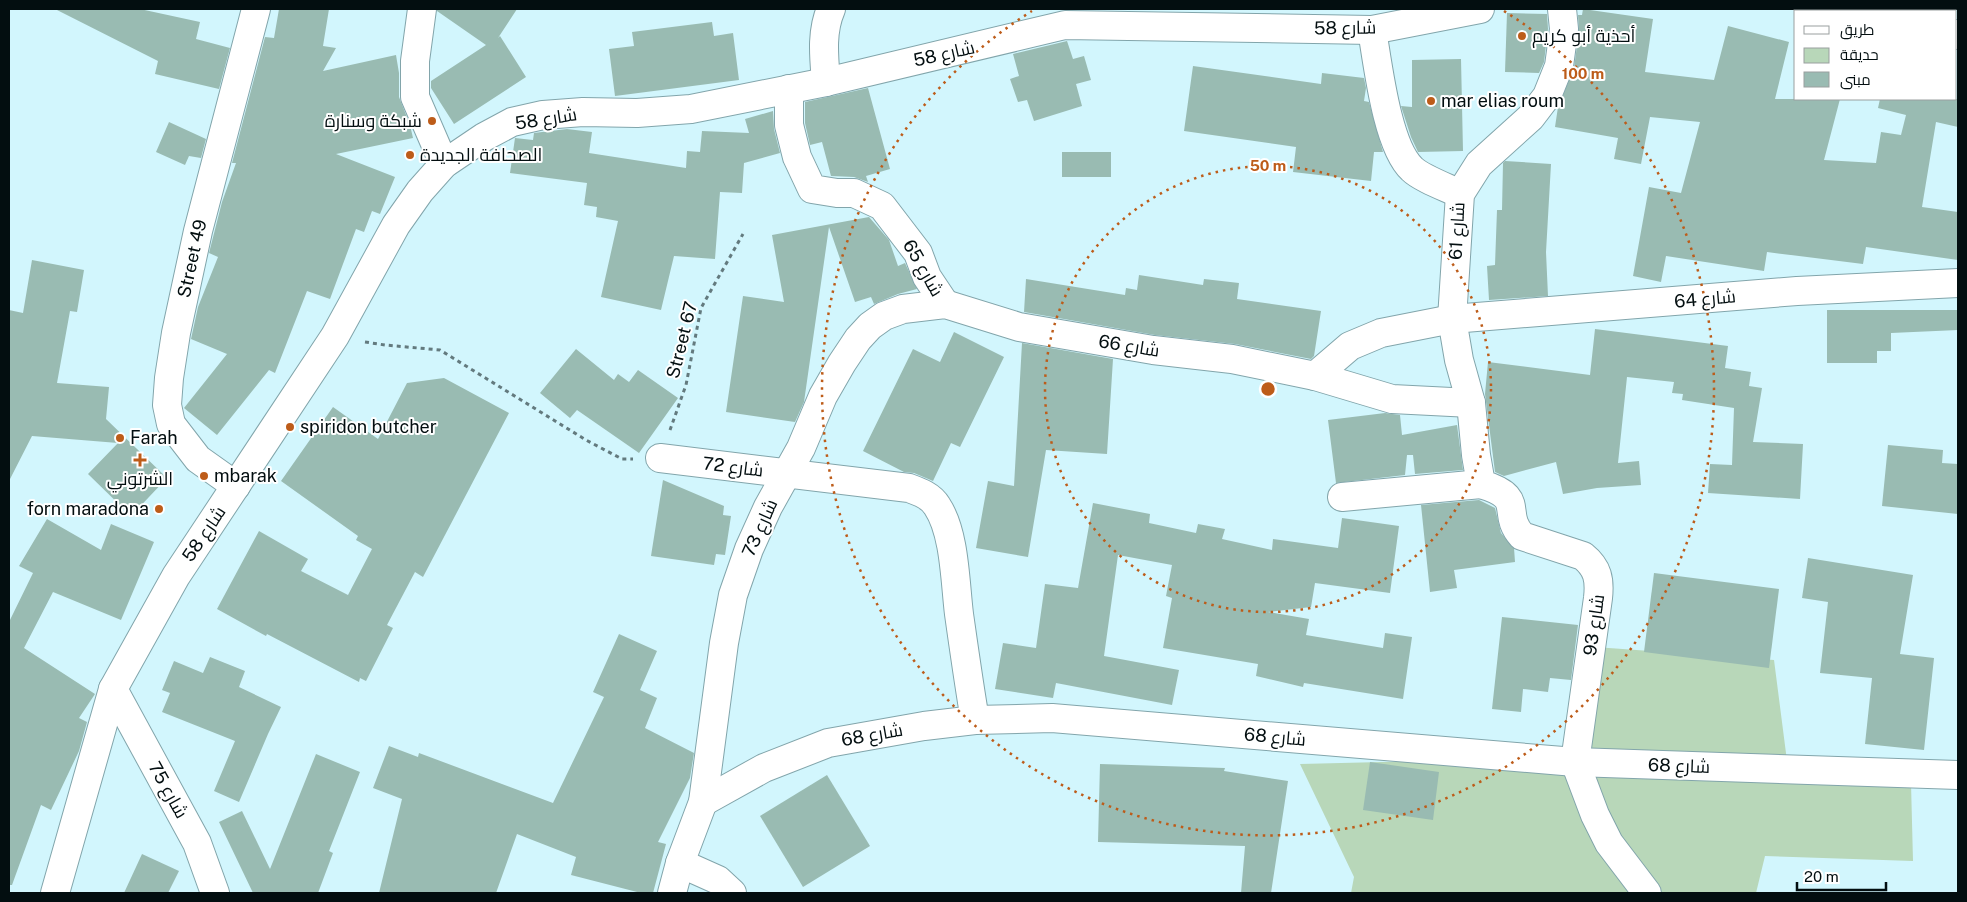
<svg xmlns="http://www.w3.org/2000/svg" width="1967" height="902" font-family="'Public Sans',Cairo,sans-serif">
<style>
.green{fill:#b8d7b9}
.building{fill:#99bbb2}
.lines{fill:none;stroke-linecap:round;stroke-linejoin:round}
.minor-casing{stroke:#82a5ab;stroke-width:30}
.path{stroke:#637a7e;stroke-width:3;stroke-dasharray:4 4;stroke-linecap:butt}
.minor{stroke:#fff;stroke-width:28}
.ring{fill:none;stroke:#bd5c19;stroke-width:2.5;stroke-dasharray:2.5 5}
.poi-dot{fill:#bd5c19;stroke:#fff;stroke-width:2}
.labels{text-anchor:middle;stroke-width:4;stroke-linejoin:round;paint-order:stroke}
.street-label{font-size:18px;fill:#030e10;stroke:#fff}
.poi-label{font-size:18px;fill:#030e10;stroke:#fff;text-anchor:start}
.centre{fill:#bd5c19;stroke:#fff;stroke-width:2.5}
.ring-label{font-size:15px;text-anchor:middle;font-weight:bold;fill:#bd5c19;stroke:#fff;stroke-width:4;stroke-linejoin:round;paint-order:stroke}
</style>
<rect width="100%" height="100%" fill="#d2f6fd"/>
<!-- green -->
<path class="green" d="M1595,647l179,13 13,101 124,22 2,78 -148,-5 -9,37h-405l3,-16 -54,-113 287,-7z"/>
<!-- building -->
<g class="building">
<path d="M55,9h85l60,13 -4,17 34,9 -11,41 -64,-15 3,-13z"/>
<path d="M279,9h50l-6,37 13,2 -13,23 73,-16 3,18v24l11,28 3,13 -77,16 59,23 -15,37 -8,-3 -8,21 -8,-3 -26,70 -23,-8 -32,82 -6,-3 -52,65 -33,-27 43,-54 -36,-15 7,-32 20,-50 -9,-4 13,-51 14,-39h-4l33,-126 9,1z"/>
<path d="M437,9h80l-19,29 2,-2 26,41 -72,47 -23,-36v-7l55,-36 -49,-34z"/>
<path d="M1583,9l70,10 -8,53 69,8 14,-54 61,16 -14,57h65l-16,61 52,3 5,-31 20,3 5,-20 -28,-7 2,-9h78v28l-22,-5 -14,85 36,5v48l-92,-13 -3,17 -96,-12 -3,19 -98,-15 -5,26 -28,-6 16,-89 32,6 19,-71 -50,-5 -9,47 -27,-5 4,-21 -63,-11 3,-20 16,-39 5,-37 -1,-16h4z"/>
<path d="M1507,13l40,1 1,15 -4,33 -5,11 -34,-1z"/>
<path d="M712,22l2,14 19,-3 6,47 -124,16 -6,-47 25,-3 -2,-14z"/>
<path d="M1067,41l6,18 11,-3 7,24 -15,4 6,22 -48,15 -7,-21 -9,2 -8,-23 9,-3 -6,-22z"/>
<path d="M1461,59l2,92 -45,1 -7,-15 -10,-31 11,1v-47z"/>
<path d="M1193,66l128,18 1,-11 42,5 2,10 -2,13 5,1 14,50h-9l-3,29 -78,-9 3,-25 -112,-16z"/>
<path d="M868,88l22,81 -24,7 2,6 -14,-5 -23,-1 -9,-34 -12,3 -5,-22v-21z"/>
<path d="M773,111l1,18 6,24 -36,10 -2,30 -22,-1 -5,67 -41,-3 -13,54 -60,-13 17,-76 -22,-4 1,-10 -13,-2 3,-22 -77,-10 5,-35 18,2 1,-7 33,-4 25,3 -3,21 97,15 1,-17 13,1 2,-21 47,2 -4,-14z"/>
<path d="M169,122l37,17 -5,19 -12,-2 -4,9 -29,-13z"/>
<rect x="1062" y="152" width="49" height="25"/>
<path d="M1505,161l46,3 -5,88 2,44 -59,4 -2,-34 8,-1 2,-55h5l1,-47z"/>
<path d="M869,217l20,23 9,26 7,-3 12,26 -19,5 -24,10 -3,-7 -16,5 -26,-75 -25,175 -9,20 -69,-10 17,-116 41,6 -12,-67z"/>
<path d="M32,260l52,10 -7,42 -7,-1 -13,72 52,4 -3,32 61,59 -36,38 -43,-42 30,-31 -86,-7 -23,45v-171l14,3z"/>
<path d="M1139,275l64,10 1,-6 35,4 -2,16 84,12 -7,45 -3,3 -76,-15 -80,-9 -131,-23 2,-33 99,16 1,-7 11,2z"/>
<path d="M1827,310h131v20l-67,3v18h-14v12h-50z"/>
<path d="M1595,329l133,17 -3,22 26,4 -2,14 13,2 -9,54 50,2 -3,55 -92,-6 2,-29 22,1 2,-57 -52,-8 1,-6 -11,-1 2,-11 -47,-5 -9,86 21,-2 2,24 -44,3 -34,6 -7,-32 -52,14 -9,-4 -10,-78 3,-32 102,13z"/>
<path d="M954,332l50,25 -44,90 -9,-4 -18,38 -19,-8 -10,-1 -41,-21 50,-102 27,13z"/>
<path d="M1022,343l91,16 -6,95 -61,-4 -18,107 -52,-9 12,-67 26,5z"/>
<path d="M576,349l38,31 4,-6 11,8 9,-12 40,28 -39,55 -62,-43 -7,8 -30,-25z"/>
<path d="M444,378l65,35 -86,164 -8,-5 -28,53 6,3 -27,53 -6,-3 -1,4 -92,-48 -1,2 -49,-27 42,-78 49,28 -7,12 47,24 24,-46 -16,-9 2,-4 -77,-55 52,-74 45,32 29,-56z"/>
<path d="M1385,413l15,2 2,20 55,-10 6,45 -48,4 -2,-19h-6l-2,20 -69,8 -8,-63z"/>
<path d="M1888,445l55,5 -1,13 16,1v50l-76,-8z"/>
<path d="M663,480l61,26 -1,9 8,1 -6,39 -9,-1 -2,11 -63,-9z"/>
<path d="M1479,500l16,8 6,25 13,15 1,14 -61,8 3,18 -27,4 -9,-87z"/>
<path d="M1093,503l57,11 -1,9 47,10 2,-9 27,5 -3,10 50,11 1,-11 65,9 4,-30 57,8 -9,67 -75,-10 -4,24 -43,5 41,7 -3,16 77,13 2,-15 27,4 -9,62 -99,-16 -1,4 -47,-11 2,-12 -95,-16 9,-50 -6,-2 6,-31 -54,-10 -14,101 75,14 -7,35 -116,-22 -3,15 -58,-9 8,-46 33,5 9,-64 33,4z"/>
<path d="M47,519l54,31 10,-26 43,18 -33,78 -68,-28 -29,56 71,46 -16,24 8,4 -8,29 -28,59 -10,-5 -29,80h-3v-263l24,-49 -14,-7z"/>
<path d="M1808,558l105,17 -13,79 34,4 -10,92 -59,-6 7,-66 -52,-5 8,-71 -26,-4z"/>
<path d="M1654,573l125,16 -10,79 -125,-16z"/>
<path d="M1502,617l76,8 -7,55 -21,-2 -2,14 -25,-3 -2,23 -29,-3z"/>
<path d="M619,634l38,17 -17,39 17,8 -12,30 49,25 -4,25 -32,64 8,2 -13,49h-12l-70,-18 5,-18 -59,-23 -21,59h-117l23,-94 -29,-11 16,-42 29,11 1,-4 134,50 51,-106 -11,-5z"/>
<path d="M210,657l35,14 -6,16 42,20 -13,27 -29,68 -25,-11 21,-50 -73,-29 8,-19 -8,-3 12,-29 29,12z"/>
<path d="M316,754l44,18 -31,79 4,2 -15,40h-65l-34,-71 23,-11 28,58z"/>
<path d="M1370,762l69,10 -6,48 -70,-10z"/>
<path d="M1100,764l125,4 -1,3 64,10 -17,112h-30l4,-47 -147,-4z"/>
<path d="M827,775l43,71 -67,41 -43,-71z"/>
<path d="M142,854l37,17 -11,22h-44z"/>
</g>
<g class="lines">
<defs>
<g id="minor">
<path d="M422,9l-7,52v36l29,67"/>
<path d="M1562,9l2,20 -5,37 -12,30 -16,21 -52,47 -19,30 -8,125 7,41 12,43 5,52 5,29c47,14 19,28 41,52l61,20c15,12 17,24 15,42l-23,164 20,53 14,28 38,50"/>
<path d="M1816,9l24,2"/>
<path d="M1915,11l18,-2"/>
<path d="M1372,30c6,35 15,116 40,139 9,9 36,19 48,25"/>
<path d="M1956,34l2,1"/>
<path d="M826,82c-2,-25 -5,-50 5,-73"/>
<path d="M789,89v36l8,32 15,32 25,4h17l28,13 36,47 9,24 18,27"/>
<path d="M1315,376l35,-30 31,-13 71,-14 345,-28 161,-8"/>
<path d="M660,458l249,30c11,4 22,8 28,18 18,27 18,76 22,108 5,35 10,71 16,106"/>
<path id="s1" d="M236,486l-38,-27 -27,-35 -4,-19 2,-27 7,-45 22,-102 58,-222"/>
<path d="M1342,497l139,-13"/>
<path d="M113,689l84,154 18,50"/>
<path d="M703,802l61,-34 64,-25 96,-17 51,-6 77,-2 523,44 383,13"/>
<path d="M680,863l38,17 14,13"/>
<path d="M55,893l58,-204 63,-113 159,-240 61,-111 24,-34 24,-27 40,-27 28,-15 31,-7 40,-3 54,1 54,-4 135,-27 239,-57 307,5 108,-21"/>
<path d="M672,893l8,-30 23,-61 21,-159 9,-48 16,-46 19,-42 33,-59 22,-52 19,-33 16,-24 12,-13 14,-10 19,-7 42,-5 74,23 134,23 79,9 83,17 77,23 79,4"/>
</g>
</defs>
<!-- minor casing -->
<use href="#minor" class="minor-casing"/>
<!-- path -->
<g class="path">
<path d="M365,342l20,3 55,5 146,90 36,19h11"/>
<path d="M670,430l16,-45 15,-77 42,-74"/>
</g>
<!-- minor -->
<use href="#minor" class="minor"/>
</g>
<!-- distance rings -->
<g class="ring">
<circle cx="1268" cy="389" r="223"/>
<path d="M1504 11A446 446 0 1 1 1032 11"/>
</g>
<!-- markers -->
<g class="poi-dot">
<circle cx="1522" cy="36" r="5"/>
<circle cx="1431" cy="101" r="5"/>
<circle cx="432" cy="121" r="5"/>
<circle cx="410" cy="155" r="5"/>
<circle cx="290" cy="427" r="5"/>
<circle cx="120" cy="438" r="5"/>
<path d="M137.5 452.5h5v5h5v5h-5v5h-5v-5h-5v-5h5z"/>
<circle cx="204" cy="476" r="5"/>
<circle cx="159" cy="509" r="5"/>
</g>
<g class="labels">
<!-- street labels -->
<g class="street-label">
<text transform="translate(1345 28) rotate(-1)" y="6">شارع 58</text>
<text transform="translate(944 54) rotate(-13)" y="6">شارع 58</text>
<text transform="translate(546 119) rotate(-9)" y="6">شارع 58</text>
<text transform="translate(1457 231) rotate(-87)" y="6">شارع 61</text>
<text dy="6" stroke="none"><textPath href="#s1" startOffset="259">Street 49</textPath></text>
<text transform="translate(923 268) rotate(60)" y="6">شارع 65</text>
<text transform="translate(1705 299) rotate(-5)" y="6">شارع 64</text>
<text transform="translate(682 340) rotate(-76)" y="6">Street 67</text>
<text transform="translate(1129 346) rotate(9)" y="6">شارع 66</text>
<text transform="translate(733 467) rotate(7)" y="6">شارع 72</text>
<text transform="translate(760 528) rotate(-66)" y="6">شارع 73</text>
<text transform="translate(204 534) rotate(-56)" y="6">شارع 58</text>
<text transform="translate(1594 625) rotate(-82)" y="6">شارع 93</text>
<text transform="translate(872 735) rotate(-10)" y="6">شارع 68</text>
<text transform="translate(1275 737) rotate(5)" y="6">شارع 68</text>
<text transform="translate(1679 766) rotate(2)" y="6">شارع 68</text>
<text transform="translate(168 790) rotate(61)" y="6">شارع 75</text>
</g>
<!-- poi labels -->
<g class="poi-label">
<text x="1532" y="42">أحذية أبو كريم</text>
<text x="1441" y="107">mar elias roum</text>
<text x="422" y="127" text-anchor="end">شبكة وسنارة</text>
<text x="420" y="161">الصحافة الجديدة</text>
<text x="300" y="433">spiridon butcher</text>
<text x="130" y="444">Farah</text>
<text x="214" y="482">mbarak</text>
<text x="140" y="485" text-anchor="middle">الشرتوني</text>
<text x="149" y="515" text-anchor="end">forn maradona</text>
</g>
</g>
<circle cx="1268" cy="389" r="8" class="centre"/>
<g class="ring-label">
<text x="1583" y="79">100 m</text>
<text x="1268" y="171">50 m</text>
</g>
<!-- border -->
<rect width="1967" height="902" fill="none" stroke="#030e10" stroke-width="20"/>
<!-- legend -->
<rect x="1794" y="10" width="162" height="90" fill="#ffffff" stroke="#9a9f9f"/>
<rect x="1804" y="26" width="25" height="8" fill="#ffffff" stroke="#9a9f9f"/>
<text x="1840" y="35" font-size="15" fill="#030e10">طريق</text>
<rect x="1804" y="48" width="25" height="15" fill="#b8d7b9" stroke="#9a9f9f"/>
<text x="1840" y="60" font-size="15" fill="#030e10">حديقة</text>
<rect x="1804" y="72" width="25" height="15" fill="#99bbb2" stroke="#9a9f9f"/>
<text x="1840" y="85" font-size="15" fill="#030e10">مبنى</text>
<!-- scale -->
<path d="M1797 882v8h89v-8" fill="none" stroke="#030e10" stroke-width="2.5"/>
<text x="1804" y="882" font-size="15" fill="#030e10" stroke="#ffffff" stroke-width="4" paint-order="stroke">20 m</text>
</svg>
